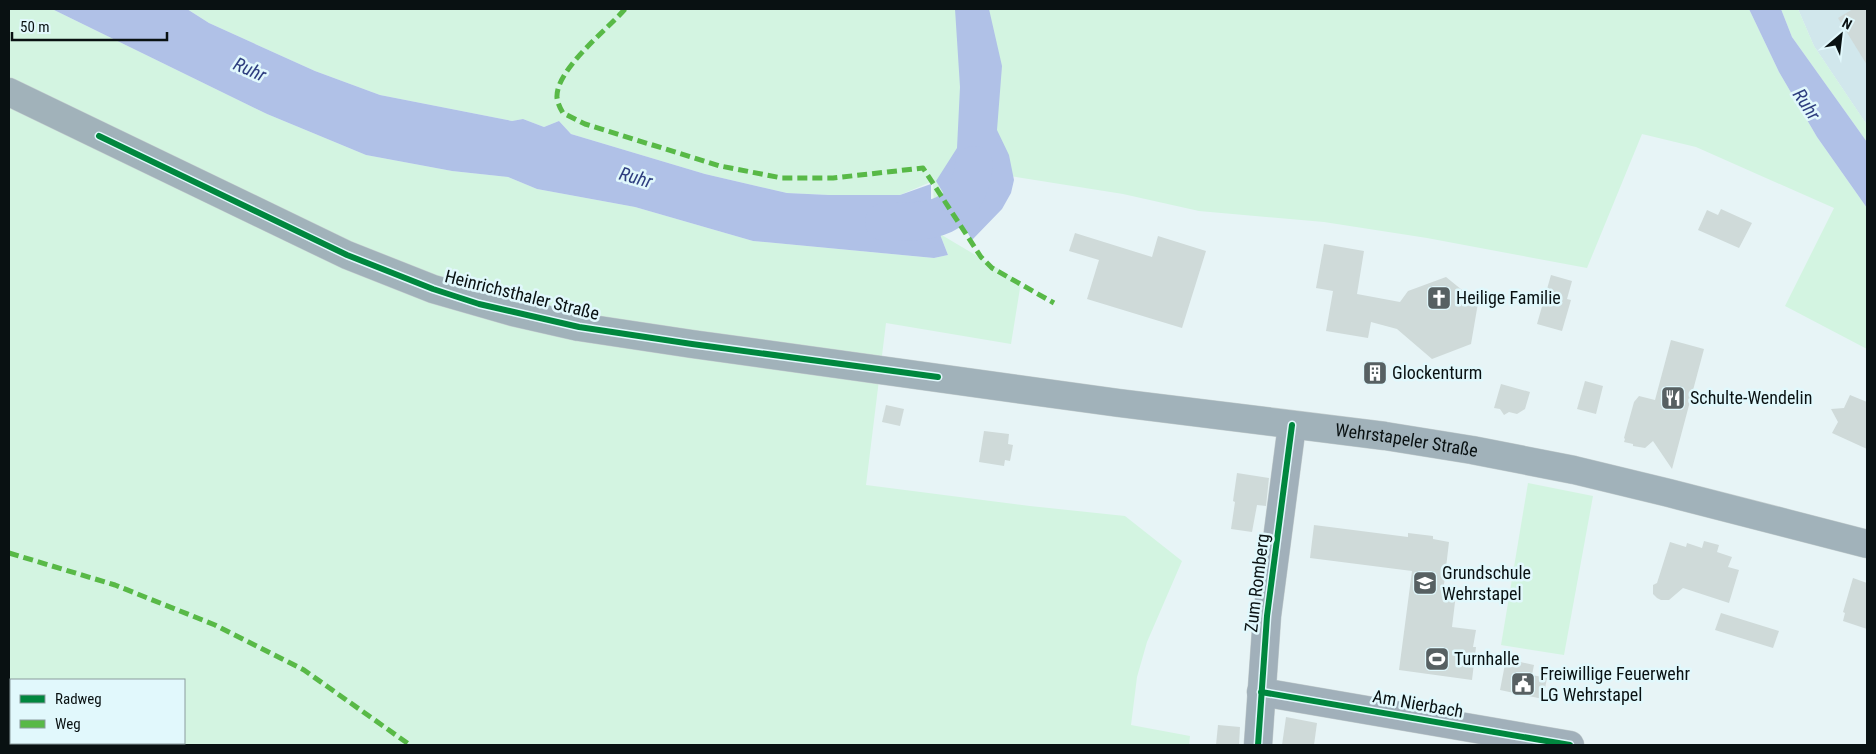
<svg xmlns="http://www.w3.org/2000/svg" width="1876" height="754" font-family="'Roboto Condensed',sans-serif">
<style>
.built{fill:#d1e7ec}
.green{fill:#d3f4e1;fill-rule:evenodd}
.water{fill:#b0c1e7}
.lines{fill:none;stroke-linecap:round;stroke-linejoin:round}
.river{stroke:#b0c1e7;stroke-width:38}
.building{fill:#cfdad9}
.minor-casing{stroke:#c5cfd0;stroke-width:29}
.major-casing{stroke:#c5cfd0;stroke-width:29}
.minor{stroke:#a1b0ba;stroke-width:28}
.major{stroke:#a1b2ba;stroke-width:28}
.quiet{stroke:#58b947;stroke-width:5;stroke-dasharray:10 5;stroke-linecap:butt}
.cycleway-casing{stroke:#e1f8fc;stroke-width:9}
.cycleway{stroke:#00873e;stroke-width:6}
.labels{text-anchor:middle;stroke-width:5;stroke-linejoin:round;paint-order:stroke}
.street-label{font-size:18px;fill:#091112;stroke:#e1f8fc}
.poi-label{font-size:18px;fill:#091112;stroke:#e1f8fc;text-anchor:start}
.water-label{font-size:19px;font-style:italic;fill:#2e3e7f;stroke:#e1f8fc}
</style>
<rect width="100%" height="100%" fill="#e7f4f6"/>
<!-- built -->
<path class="built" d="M1798,9h69v116l-53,-79z"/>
<!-- green -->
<g class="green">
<path d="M9,9h43l215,105 99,41 86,16 56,6 29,12 98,18 118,34 181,17 14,-3 -8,-21 81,48 -10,62 -125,-21 -20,162 164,21 95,10 57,45 -35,81 -10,35 -6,48 59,11 -1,9h-1180zM11,680h173v63h-173z"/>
<path d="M187,9h1562l30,63 38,65 50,71v141l-82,-43 49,-98 -138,-61 -54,-13 -55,134 -160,-30 -103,-16 -125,-11 -76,-17 -150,-24 -39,39 -1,-28 -33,14h-71l-42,-2 -82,-19 -134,-40 -12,-13 -15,6 -21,-8 -11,2 -132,-26 -65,-24 -106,-48z"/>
<path d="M1781,9h17l16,37 53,79v17l-75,-105z"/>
<path d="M1528,483l65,13 -29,159 -63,-10z"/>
</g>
<!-- water -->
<g class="water">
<path d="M52,9h135l22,14 106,48 65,24 132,26 11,-2 21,8 15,-6 12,13 134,40 82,19 42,2h71l31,-11v27l17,44 -14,3 -181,-17 -118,-34 -98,-18 -29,-12 -56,-6 -86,-16 -99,-41z"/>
<path d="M955,9h34l13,57 -5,64 12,25 5,25 -3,13 -9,16 -30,31 -36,-59 21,-33 3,-61z"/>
<path d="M1749,9h32l11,28 75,105v66l-50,-71 -38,-65z"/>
</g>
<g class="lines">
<!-- river -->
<path class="river" d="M884,222c47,0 83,-1 90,-57"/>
</g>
<!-- building -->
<g class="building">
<path d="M1853,9h14v56l-29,-47z"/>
<path d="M1721,209l31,14 -13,25 -41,-18 9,-20 11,5z"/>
<path d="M1075,233l77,24 6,-21 48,15 -24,77 -95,-29 12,-39 -30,-9z"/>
<path d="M1324,244l40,7 -7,43 43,8 8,-11 38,-14 32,26 -7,41 -39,15 -35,-30 -26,-7 -3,16 -42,-7 7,-40 -17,-3z"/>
<path d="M1551,275l21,6 -5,18 4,1 -9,31 -25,-7z"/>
<path d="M1671,340l33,9 -32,120 -19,-28 -8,7 -12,-2v-2l-9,-2 1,-3 -1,-1 10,-36 5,-6 16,4z"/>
<path d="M1585,381l18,5 -7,28 -19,-5z"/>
<path d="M1501,384l29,8 -5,17 -8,5 -8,-2 -5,3 -4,-6 -6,-1z"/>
<path d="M1850,395l17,7v47l-35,-16 6,-11 -7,-13 13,-1z"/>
<path d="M886,405l18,4 -4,17 -18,-4z"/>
<path d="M984,431l25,3 -1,10 5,1 -3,16 -5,-1 -1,6 -25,-4z"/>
<path d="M1237,473l32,5 -3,28 -9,-1 -5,27 -21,-3 4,-27 -2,-1z"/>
<path d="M1314,525l94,12v-4l25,3v3l16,3 -6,51 13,1 -4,33 24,3 -3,17h3l-4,33 -73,-10 13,-99 -102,-13z"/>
<path d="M1704,541l15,4 -2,7 15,5 -4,10 11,3 -10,33 -46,-15 -14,12h-8l-4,-2 -4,-4v-9l4,-2 13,-41 16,5 1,-4 15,5z"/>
<path d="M1853,578l14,5v46l-24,-8 2,-8 -2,-1z"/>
<path d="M1721,613l58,18 -6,17 -58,-18z"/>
<path d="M1506,659l28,6 -2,10 15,3 -4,21 -43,-9z"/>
<path d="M1286,717l31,6 -3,22h-32z"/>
<path d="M1218,725l22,2 -1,18h-23z"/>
</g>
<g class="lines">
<defs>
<g id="minor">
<path d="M1261,692l309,53"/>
<path d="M1258,745l9,-129 25,-191"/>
</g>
<g id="major">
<path id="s1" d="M9,92l338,163 86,34 80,23 66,15 113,17 427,59 266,33 87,14 102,20 95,23 198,51"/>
</g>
</defs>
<!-- minor casing -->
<use href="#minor" class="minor-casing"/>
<!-- major casing -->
<use href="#major" class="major-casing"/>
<!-- minor -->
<use href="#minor" class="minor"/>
<!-- major -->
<use href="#major" class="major"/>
<!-- quiet -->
<g class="quiet">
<path d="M625,9c-18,21 -70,61 -68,89 1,6 3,10 6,15l22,11 135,42 62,12h51l90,-10 58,89 11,11 62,35"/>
<path d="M9,553l106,32 100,40 89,45 106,75"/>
</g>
<defs>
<g id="cycleway">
<path d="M99,136l248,119 86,34 46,15 100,23 113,17 246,33"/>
<path d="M1261,692l309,53"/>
<path d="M1258,745l9,-129 25,-191"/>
</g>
</defs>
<!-- cycleway casing -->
<use href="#cycleway" class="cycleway-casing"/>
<!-- cycleway -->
<use href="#cycleway" class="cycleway"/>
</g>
<!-- icons -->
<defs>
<symbol id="church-square" viewBox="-11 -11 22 22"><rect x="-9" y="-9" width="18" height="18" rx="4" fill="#576062" stroke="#e1f8fc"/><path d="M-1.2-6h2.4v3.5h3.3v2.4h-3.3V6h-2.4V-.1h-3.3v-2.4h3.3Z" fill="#fff"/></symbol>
<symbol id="building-square" viewBox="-11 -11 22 22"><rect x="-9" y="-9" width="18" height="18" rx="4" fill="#576062" stroke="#e1f8fc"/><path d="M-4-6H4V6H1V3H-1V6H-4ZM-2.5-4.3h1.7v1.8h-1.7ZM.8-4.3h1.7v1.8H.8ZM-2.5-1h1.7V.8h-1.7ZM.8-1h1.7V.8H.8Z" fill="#fff"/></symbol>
<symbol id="restaurant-square" viewBox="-11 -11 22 22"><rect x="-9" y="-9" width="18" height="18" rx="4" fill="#576062" stroke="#e1f8fc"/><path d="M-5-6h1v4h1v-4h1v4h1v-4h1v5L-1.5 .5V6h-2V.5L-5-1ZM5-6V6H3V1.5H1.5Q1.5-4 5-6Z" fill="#fff"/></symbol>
<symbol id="school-square" viewBox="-11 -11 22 22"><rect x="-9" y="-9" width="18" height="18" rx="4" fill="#576062" stroke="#e1f8fc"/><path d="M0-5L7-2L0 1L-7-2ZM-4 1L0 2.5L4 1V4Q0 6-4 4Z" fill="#fff"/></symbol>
<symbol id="stadium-square" viewBox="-11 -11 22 22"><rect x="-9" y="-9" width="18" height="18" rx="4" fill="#576062" stroke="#e1f8fc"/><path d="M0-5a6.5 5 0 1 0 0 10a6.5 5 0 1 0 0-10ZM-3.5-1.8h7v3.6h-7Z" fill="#fff"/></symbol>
<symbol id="civic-square" viewBox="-11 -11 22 22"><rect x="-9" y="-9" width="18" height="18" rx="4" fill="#576062" stroke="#e1f8fc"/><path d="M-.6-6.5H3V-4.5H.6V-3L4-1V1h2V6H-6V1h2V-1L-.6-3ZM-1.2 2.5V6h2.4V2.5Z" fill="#fff"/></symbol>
</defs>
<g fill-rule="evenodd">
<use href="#church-square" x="1425" y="284" width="28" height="28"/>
<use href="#building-square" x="1361" y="359" width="28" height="28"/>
<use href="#restaurant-square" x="1659" y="384" width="28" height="28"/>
<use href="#school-square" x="1411" y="569" width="28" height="28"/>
<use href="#stadium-square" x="1423" y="645" width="28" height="28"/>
<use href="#civic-square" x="1509" y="670" width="28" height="28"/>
</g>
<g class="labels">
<!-- street labels -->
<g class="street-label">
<text transform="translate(522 295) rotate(14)" y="6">Heinrichsthaler Straße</text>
<text dy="6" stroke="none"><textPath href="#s1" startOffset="1454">Wehrstapeler Straße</textPath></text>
<text transform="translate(1257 583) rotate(-83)" y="6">Zum Romberg</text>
<text transform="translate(1418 704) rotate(10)" y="6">Am Nierbach</text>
</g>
<!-- poi labels -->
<g class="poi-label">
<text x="1456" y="304">Heilige Familie</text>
<text x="1392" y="379">Glockenturm</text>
<text x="1690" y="404">Schulte-Wendelin</text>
<text x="1442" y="579">Grundschule<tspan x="1442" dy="21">Wehrstapel</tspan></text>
<text x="1454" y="665">Turnhalle</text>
<text x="1540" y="680">Freiwillige Feuerwehr<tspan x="1540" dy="21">LG Wehrstapel</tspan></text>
</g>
<!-- water labels -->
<g class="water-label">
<text transform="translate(250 69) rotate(24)" y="7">Ruhr</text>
<text transform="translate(1807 104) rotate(56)" y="7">Ruhr</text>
<text transform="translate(636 177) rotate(16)" y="7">Ruhr</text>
</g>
</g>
<!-- border -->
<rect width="1876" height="754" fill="none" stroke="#091112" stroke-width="20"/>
<!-- legend -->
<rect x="10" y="679" width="175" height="65" fill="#e1f8fc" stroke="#8b9c9e"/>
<rect x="20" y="695" width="25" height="8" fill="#00873e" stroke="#8b9c9e"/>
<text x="55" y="704" font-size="15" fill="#091112">Radweg</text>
<rect x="20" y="720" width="25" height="8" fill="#58b947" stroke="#8b9c9e"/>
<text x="55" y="729" font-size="15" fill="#091112">Weg</text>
<!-- north arrow -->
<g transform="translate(1841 35) rotate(28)" stroke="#e1f8fc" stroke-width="4" paint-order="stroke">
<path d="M0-4L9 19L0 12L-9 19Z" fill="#091112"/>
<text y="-8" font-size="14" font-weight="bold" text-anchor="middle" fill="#091112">N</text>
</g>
<!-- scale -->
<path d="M12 32v8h155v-8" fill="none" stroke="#091112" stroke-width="2.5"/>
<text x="20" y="32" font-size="15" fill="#091112" stroke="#e1f8fc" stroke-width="4" paint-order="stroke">50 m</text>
</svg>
